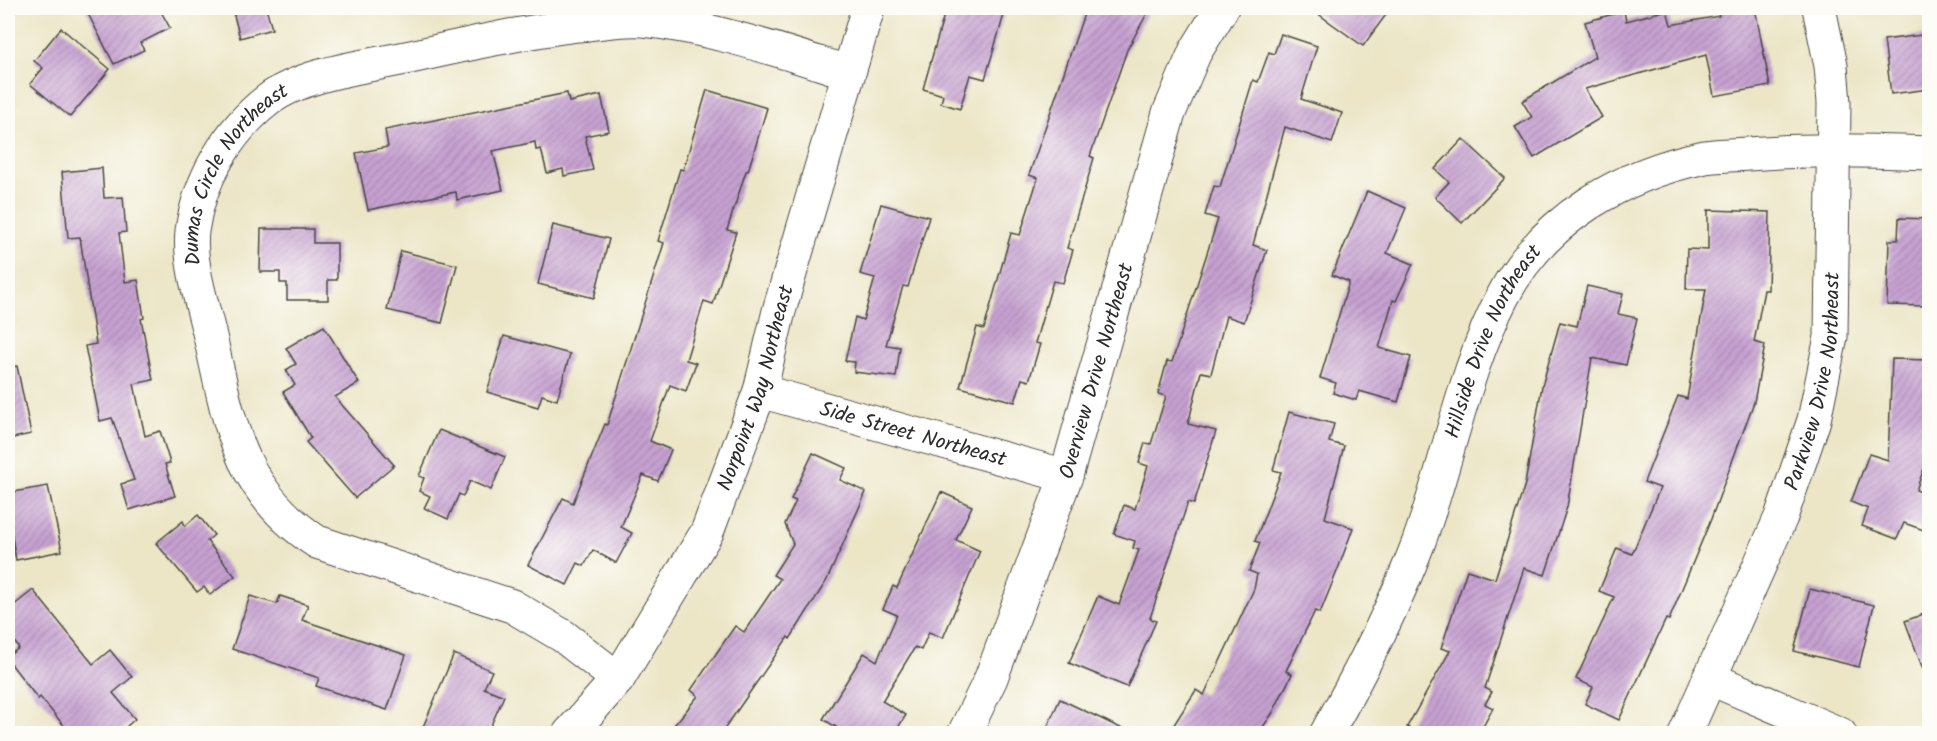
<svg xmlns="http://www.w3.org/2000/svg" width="1937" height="741" font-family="Kalam,sans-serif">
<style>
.building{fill:url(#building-hatch)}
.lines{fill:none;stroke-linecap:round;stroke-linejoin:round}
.minor-casing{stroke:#484742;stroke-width:35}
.minor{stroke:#fff;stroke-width:33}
.labels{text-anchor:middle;stroke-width:4.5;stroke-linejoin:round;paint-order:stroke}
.street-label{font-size:21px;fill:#2b2b2b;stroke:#fdfcf7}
</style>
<defs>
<pattern id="building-hatch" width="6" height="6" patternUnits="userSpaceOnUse" patternTransform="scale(1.5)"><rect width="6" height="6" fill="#c7a2d2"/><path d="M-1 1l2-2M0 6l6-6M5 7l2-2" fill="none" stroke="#a284ab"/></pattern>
</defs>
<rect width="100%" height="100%" fill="#fdfcf7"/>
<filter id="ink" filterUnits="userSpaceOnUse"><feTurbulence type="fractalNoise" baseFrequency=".0167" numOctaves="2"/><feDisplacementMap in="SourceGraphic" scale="12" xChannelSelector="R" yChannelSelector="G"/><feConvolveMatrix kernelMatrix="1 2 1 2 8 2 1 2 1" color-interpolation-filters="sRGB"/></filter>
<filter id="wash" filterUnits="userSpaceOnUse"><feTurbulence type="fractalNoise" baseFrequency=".008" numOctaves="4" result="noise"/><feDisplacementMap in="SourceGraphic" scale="24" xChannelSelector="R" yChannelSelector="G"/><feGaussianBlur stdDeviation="1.35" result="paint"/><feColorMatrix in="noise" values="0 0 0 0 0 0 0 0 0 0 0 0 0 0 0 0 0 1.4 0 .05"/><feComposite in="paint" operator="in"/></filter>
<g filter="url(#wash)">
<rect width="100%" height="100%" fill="#ece6c7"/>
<g id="blocks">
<!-- building -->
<g class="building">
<path d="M85,8h74l11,20 -30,15 4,7 -30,14z"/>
<path d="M232,8h34l6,21 -32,9z"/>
<path d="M946,8h60l-21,71 -15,-4 -10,34 -19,-6 2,-8 -20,-6z"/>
<path d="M1086,8h64l-23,42 -37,106 4,2 -27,90 6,2 -10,33 -10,-2 -18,62 5,1 -11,37 -7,-2 -7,23 -55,-15 17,-60 7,2 27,-96 9,2 18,-57 -9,-3z"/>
<path d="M1310,8h81l-28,38z"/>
<path d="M1717,8h38l15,78 -56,10 -8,-41 -121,34 17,28 -68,41 -19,-31 17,-10 -10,-16 73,-44 -10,-35 39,-11 2,10 41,-11 4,15 48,-9z"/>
<path d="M61,28l49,41 -40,48 -40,-33 13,-16 -9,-7z"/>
<path d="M1281,34l36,12 -16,53 41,14 -10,30 -47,-16 -32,118 14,5 -23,72 -18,-6 -15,58 -10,-2 -13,52 28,7 -22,73 -6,-2 -38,116 6,3 -29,66 -58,-24 29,-67 21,9 20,-55 -6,-2 2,-7 -21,-7 10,-29 11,4 13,-43 -9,-3 6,-20 6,1 15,-48 -8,-2 9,-33 5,1 46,-143 -13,-4 9,-29 6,1 33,-107 5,2 11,-30 5,2z"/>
<path d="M1929,34v55l-38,5 -7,-54z"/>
<path d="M707,90l60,18 -19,63h-2l-19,59 9,2 -23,72 -9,-3 -18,59 10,3 -10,28 -16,-6 -20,56 21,9 -13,31 -15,-6 -22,52 11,6 -16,30 -23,-13 -9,16 -6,-3 -11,22 -39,-20 35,-67 10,5 32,-79 2,1 57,-182 -6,-2 22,-72 3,1z"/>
<path d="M567,93l2,9 32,-7 8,36 -24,5 8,34 -29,6 -1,-7 -16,4 -6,-24 -5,1 -1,-8 -42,9 10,39 -46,10 -1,-8 -88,18 -12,-57 32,-6 -3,-17z"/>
<path d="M1463,139l42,39 -43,45 -27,-26 14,-15 -14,-13z"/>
<path d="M102,168l2,30 19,-1 3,35 -7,1 6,49 13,-2 6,38 -3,1 12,61 -19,4 11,52 15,-5 10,32 -5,1 10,32 -46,14 -8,-26 13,-4 -22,-62 -12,3 -15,-75 11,-2 -16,-107 -12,1 -6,-66z"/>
<path d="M1367,191l39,17 -19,45 26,11 -17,37 -3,-1 -14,48 32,9 -13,45 -39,-11 -3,9 -23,-7 3,-10 -16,-5 29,-96 -17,-7z"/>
<path d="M881,204l48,13 -21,70 -5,-1 -17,59 14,2 -4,30 -42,-5 1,-10 -10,-1 10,-44 8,3 12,-42 -15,-4z"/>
<path d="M1708,210l62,2 -2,78h-4l-10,52 11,3 -11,57 -43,117 -42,101 -3,-1 -47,101 -34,-16 8,-17 -17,-8 38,-82 -15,-6 18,-43 15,6 28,-66 -16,-6 34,-86 9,3 19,-110h-20l1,-40 21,1z"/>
<path d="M1899,218l30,1v87l-42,-1 2,-65h9z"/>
<path d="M553,225l56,14 -15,59 -56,-14z"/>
<path d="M261,229h52v14h24v37h-9v20h-41v-17h-7v-11h-20z"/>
<path d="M401,251l56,14 -15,58 -55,-13z"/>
<path d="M1587,286l36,8 -5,20 19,4 -11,47 -34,-7 -25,149 -22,68 -21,-7 -39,120 7,4 -7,12 8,4 -14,26h-61l-11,-7 43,-76 -9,-3 26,-78 28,9 30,-95 17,-98 18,-64 17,4z"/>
<path d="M324,326l35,57 -24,14 59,68 -39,33 -49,-56 5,-4 -28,-46 12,-7 -9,-15 10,-6 -10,-16z"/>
<path d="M504,336l66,18 -13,46 -15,-5 -4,12 -51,-15z"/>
<path d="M1892,359l37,1v95l-13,35 13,5v37l-25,-9 -7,16 -35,-13 6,-17 -17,-7 18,-48 19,6z"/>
<path d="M17,366l14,68 -23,5v-72z"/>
<path d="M1289,412l45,12 -5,18 15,4 -19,72 28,10 -15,41 -18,44 -5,-2 -29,60 6,3 -20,40 -14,20h-90l28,-44 8,5 50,-106 3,-15 -8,-3 11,-28 -5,-2 26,-69 -8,-2z"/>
<path d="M439,430l66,27 -14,33 -21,-9 -7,15 -4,-2 -11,25 -24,-11 6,-12 -11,-5 5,-13 -5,-2z"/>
<path d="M813,453l33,15 -6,12 26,12 -39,88 -37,59 -2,-2 -67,97h-54l31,-38 -7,-6 44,-64 9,6 36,-53 -7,-4 20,-31 -8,-20 11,-23 -5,-2z"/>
<path d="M48,486l14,65 -46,9 -8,-46v-21z"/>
<path d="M941,492l31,14 -16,34 24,11 -37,87 -14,-6 -8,18 -6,-3 -33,54 24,14 -12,19h-47l-24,-15 41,-66 13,8 20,-46 -14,-6 10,-23 4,2z"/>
<path d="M198,515l16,20 -7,6 28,35 -25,19 -6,-8 -7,5 -41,-49 27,-22 2,5z"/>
<path d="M1810,589l64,16 -15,62 -65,-16z"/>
<path d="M33,590l60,74 17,-14 22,27 -19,16 22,26 -17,15h-47l-31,-37 -2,2 -30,-39v-4l11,-8 -11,-15v-23z"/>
<path d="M250,596l27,8 3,-8 28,9 -6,15 104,35 -19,55 -71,-24 3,-8 -87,-29z"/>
<path d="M1929,612v68h-2l-22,-59z"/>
<path d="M454,654l38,17 -8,17 20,8 -17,38h-67z"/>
<path d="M1060,699l73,35h-89z"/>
</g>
</g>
</g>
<g filter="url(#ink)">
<use href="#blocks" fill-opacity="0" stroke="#484742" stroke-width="1.5"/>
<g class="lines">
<defs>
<g id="minor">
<path id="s1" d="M760,391l306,85"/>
<path d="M1709,678l131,56"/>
<path id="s2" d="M618,679l-55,-43 -51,-30 -195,-64c-76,-50 -87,-114 -105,-197 -7,-33 -24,-81 -20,-114 7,-51 36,-100 76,-131 36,-28 104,-34 147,-44 54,-12 108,-24 163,-31 21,-2 44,-7 66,-5 70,8 136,31 203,52"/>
<path id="s3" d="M569,734l49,-55 89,-147 53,-141 19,-80 89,-303"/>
<path id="s4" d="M964,734l27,-56 75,-202 103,-363 26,-61 27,-44"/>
<path id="s5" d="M1326,734c35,-62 67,-124 92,-190 29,-78 46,-175 85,-248 40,-77 119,-122 202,-139 14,-2 29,-2 43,-3 61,-5 121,-3 182,-1"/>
<path id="s6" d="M1685,734l96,-217 33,-97 17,-83 3,-234 -3,-37 -12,-58"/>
</g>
</defs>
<!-- minor casing -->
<use href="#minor" class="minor-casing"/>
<!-- minor -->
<use href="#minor" class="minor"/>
</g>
</g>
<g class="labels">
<!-- street labels -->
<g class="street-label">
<text dy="7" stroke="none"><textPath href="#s2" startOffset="752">Dumas Circle Northeast</textPath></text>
<text dy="7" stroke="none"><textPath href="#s5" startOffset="428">Hillside Drive Northeast</textPath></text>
<text dy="7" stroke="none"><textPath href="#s4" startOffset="387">Overview Drive Northeast</textPath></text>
<text dy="7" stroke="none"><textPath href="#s6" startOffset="378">Parkview Drive Northeast</textPath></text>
<text dy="7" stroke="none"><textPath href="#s3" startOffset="398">Norpoint Way Northeast</textPath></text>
<text dy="7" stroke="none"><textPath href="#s1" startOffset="159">Side Street Northeast</textPath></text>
</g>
</g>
<!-- margin -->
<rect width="1937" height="741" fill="none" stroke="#fdfcf7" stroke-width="30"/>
</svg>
